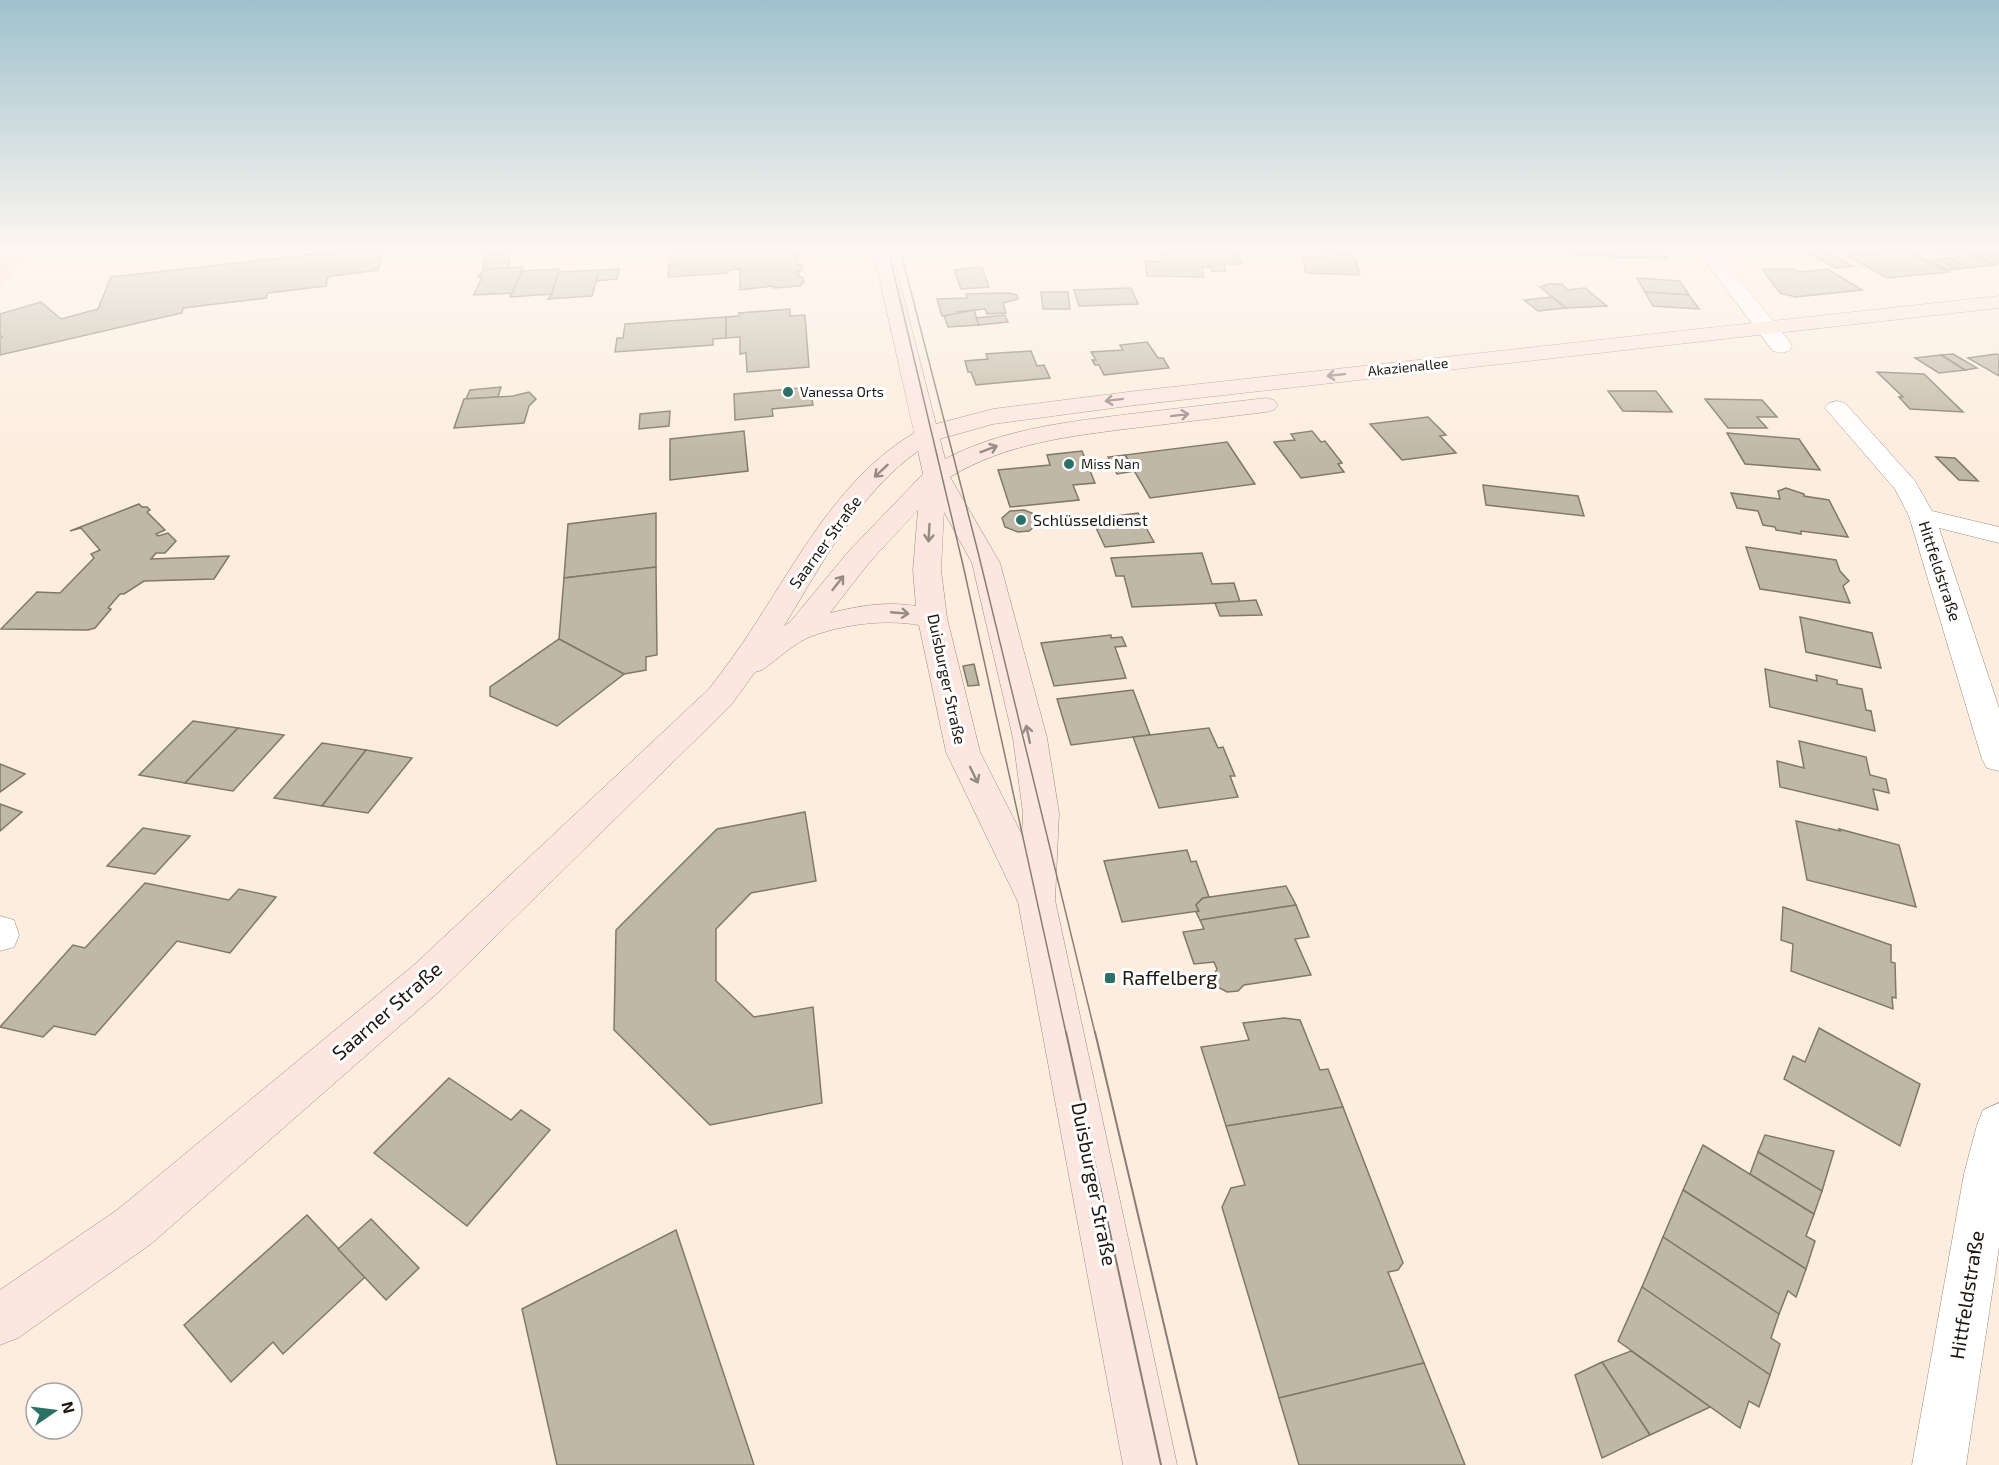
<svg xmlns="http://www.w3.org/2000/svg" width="1999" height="1465" font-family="'Exo 2',sans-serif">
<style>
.green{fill:#fecaca}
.building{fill:#bfb8a6;stroke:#807969;stroke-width:1.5}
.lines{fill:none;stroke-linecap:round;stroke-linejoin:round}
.minor-casing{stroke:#9a8c7f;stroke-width:1}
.secondary-casing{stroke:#9a8c7f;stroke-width:1}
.minor{fill:#fff;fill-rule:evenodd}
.secondary{fill:#fbe7e0;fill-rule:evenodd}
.tram-far1{stroke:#887e75;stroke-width:1.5}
.tram{stroke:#887e75;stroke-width:2}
.oneway{stroke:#978a84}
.poi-dot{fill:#2c7165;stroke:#fff;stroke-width:2}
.labels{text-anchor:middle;stroke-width:6;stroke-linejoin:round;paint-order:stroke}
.far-street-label{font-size:14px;fill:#1d1813;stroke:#fff}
.far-poi-label{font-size:14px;fill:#1d1813;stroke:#fff;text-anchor:start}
.poi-label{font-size:16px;fill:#1d1813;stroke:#fff;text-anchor:start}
.street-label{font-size:16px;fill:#1d1813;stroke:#fff}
.near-poi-label{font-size:20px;fill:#1d1813;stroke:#fff;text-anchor:start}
.near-street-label{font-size:20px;fill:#1d1813;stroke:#fff}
</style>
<rect width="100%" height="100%" fill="#fceddf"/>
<!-- green -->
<path class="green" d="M0,249h33l-33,38z"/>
<!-- building -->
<g class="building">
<path d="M363,249h20l-5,21 -50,7 -2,9 -58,7 -2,5 -83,10 -1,5 -182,42v-17l2,-1 -2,-2v-21l41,-12 20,17 37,-10 13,-32z"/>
<path d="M696,249h100l1,7h4l-4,4v4l5,1v4l-4,3 1,4 4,2 1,4 -4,4 -26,2 -1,-2 -33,4v-21l-12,1v3l-60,4 1,-12h4l1,-3h-5l1,-11z"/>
<path d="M978,249h56l-29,5 -1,-3 -25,1z"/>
<path d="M1161,249h76l4,15h-17l1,7h-13l-1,-4h-9l2,10 -57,-1 -2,-15 17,1z"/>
<path d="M1570,249h91l6,9 -94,-3z"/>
<path d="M1801,249h21l31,17 -18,2z"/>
<path d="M1961,249l31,15 2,1 -26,3 -37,-18z"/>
<path d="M1891,250h16l42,22 -62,6 -39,-22z"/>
<path d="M1988,250l11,5v6l-21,-10z"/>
<path d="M1324,251l29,1 7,23 -54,-2 -4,-17 24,1z"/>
<path d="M509,252v16l-26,2 1,-17z"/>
<path d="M1980,252l19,9v3h-7l-22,-11z"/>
<path d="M1949,258l18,10 -10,1 -19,-10z"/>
<path d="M1938,259l19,10 -11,1 -18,-9z"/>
<path d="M523,267l-9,26 -40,2 8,-18h-4l7,-8z"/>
<path d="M982,267l7,20 -28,2 -7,-19z"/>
<path d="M559,269l-7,25 -42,3 12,-26z"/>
<path d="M619,269l-2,10 -21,2 3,-11z"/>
<path d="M1762,269h31l5,3 30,-3 34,21 -66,7 -16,-4z"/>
<path d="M599,270l-7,26 -44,3 4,-5 6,-22z"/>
<path d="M1637,278l43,3 9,14 -44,-3z"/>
<path d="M1549,284h13l5,6 18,-2 22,18 -41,2 -26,-21z"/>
<path d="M1131,288l7,16 -59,2 -5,-16z"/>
<path d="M1041,292h27l2,17h-27z"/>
<path d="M1645,292l44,3 10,14 -46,-3z"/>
<path d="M1008,293l9,2 1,4 -15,4 3,10 -19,1 -2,-5 -28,3 1,2 -16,2 -5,-17 30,-1 -1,-4z"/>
<path d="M1552,297l14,11 -28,3 -14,-11z"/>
<path d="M790,309v7l15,-1 4,52 -62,5 -1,-19 -6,1v-17l-14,1v-21l13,-1v-3z"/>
<path d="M974,310l5,15 -31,2 -4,-11z"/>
<path d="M1005,315l3,7 -29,3 -3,-7z"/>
<path d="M726,317v21l-13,1v6l-98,7 2,-14h6l2,-14z"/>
<path d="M1147,342l11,16h5l6,10 -65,7 -5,-10h-4l-3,-5h4l-5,-8 32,-2 -3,-5z"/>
<path d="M1031,351l6,15 7,-1 6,13 -74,7 -5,-13h-3l-3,-11 23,-2 -2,-5z"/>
<path d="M1953,354l24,14 -12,2 -24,-15z"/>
<path d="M1996,354l3,1v21l-31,-18z"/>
<path d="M1941,355l24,15 -26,3 -24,-15z"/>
<path d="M1877,372l47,2 39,38 -53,-3 -11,-12h4z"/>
<path d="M501,387l-3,10 -32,2 4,-9z"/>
<path d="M810,387l3,18 -41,4 1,7 -38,4 -1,-26z"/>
<path d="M1608,391h48l16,21 -49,-1z"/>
<path d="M529,392l7,7 -7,7 -5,17 -70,5 10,-29 49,-3z"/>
<path d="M1705,399l57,1 15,17h-20l10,11h-39z"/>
<path d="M670,411l-1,15 -30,3 1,-15z"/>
<path d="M1428,417l18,18 -6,1 16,17 -54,7 -32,-36z"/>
<path d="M744,431l4,40 -78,9v-41z"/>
<path d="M1312,431l9,11 4,-1 17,22 -4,1 6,8 -43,6 -27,-36 21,-2 -4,-6z"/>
<path d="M1727,433l72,6 21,31 -75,-6z"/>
<path d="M1227,442l28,42 -105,14 -25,-43z"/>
<path d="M1082,451l13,32 -22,2 6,15 -69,7 -12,-37 52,-5 -3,-10z"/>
<path d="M1125,455l10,16 -18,3 -9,-17z"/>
<path d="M1936,457l19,1 23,23 -19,-1z"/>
<path d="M1483,485l95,11 6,20 -98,-11z"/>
<path d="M1786,488l18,6v2l25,4 19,37 -47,-6v3l-25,-4 -1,-3 -12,-2 -5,-14 -21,-3 -6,-15 49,6 -2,-8z"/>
<path d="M139,504l3,3h5l3,3 -3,2 18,18 -9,4 2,2 10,-3 8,8 -11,12h-9l-5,6 78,-3 -15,23 -70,2 -20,13h-4l-12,14 3,1 -16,19 -7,2 -87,-1 36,-37 23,1 34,-35 -3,-4 9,-4 -19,-22 -11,3z"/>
<path d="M1024,510l13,5 3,7 -11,9 -11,1 -13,-5 -3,-9 8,-7z"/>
<path d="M656,513v54l-92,11 4,-54z"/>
<path d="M1138,513l16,29 -49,5 -13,-28z"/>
<path d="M1746,547l90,13 4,11 9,10 -6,5 7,17 -90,-14z"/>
<path d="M1202,553l10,31 22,-1 6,19 -108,5 -8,-31h-8l-5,-18z"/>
<path d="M656,567l1,88 -11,2v13l-22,4 -65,-35 5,-61z"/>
<path d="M1256,600l6,15 -42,1 -5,-13z"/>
<path d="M1800,617l72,16 9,35 -75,-16z"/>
<path d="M1111,635v3l11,-1 4,9 -11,1 11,31 -72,8 -13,-43z"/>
<path d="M559,639l65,35 -67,52 -67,-30v-9z"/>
<path d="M974,664l5,21 -11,1 -5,-20z"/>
<path d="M1765,669l52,12 -1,-6 21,5v4l25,5 4,21 5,1 4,20 -105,-24z"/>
<path d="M1133,690l17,45 -79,10 -14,-46z"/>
<path d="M193,721l45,7 -53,55 -46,-8z"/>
<path d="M238,728l46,7 -51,56 -48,-8z"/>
<path d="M1209,728l9,20 5,-1 12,29h-5l8,21 -79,11 -26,-71z"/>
<path d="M1799,741l67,16 4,18 16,4 3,14 -16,-4 5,21 -98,-23 -3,-26 27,7z"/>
<path d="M322,743l44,7 -44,56 -48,-8z"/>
<path d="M366,750l46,8 -44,55 -46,-7z"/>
<path d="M0,764l25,10 -25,18z"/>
<path d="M0,804l22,8 -22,19z"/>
<path d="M805,812l11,69 -65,12 -35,36v52l38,36 59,-10 9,96 -112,22 -96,-95 2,-100 101,-101z"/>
<path d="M1796,821l44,10 -1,-2 60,16 17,62 -109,-27z"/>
<path d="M143,828l47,8 -35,38 -48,-8z"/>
<path d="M1187,850l4,12 5,-1 13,36 -6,1 -7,7 3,6 -77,11 -18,-61z"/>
<path d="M145,883l84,17 10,-11 37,8 -46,56 -53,-12 -82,94 -41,-9 -11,11 -43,-10 73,-82 12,3z"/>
<path d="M1286,886l10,19 -96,15 -4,-8 3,-1 -3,-6 7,-7z"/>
<path d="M1296,905l13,32 -14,2 16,36 -67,10 -6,6 -11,1 -11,-6 -3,-10 4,-7 -3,-7 -20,2 -11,-32 21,-3 -4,-9z"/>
<path d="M1783,907l108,38v17l4,1 1,35 -4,-1 1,12 -102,-38 2,-27 -12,-4z"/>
<path d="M1284,1018l16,2 20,50 8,-1 15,38 -117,19 -25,-79 48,-7 -6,-17z"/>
<path d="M1819,1028l101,56 -20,62 -116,-67 9,-23 12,6z"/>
<path d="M449,1078l62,42 10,-10 29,20 -83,96 -93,-73z"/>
<path d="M1343,1107l60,156 -5,7 -10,2 36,91 -145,35 -57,-191 9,-19 14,-3 -19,-59z"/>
<path d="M1765,1135l69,16 -12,40 -64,-39z"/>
<path d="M1703,1145l111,69 -8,22 9,5 -9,28 -123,-79z"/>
<path d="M1758,1152l64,39 -8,23 -64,-40z"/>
<path d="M1683,1190l123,79 -10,28 -8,-6 -9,23 -116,-77z"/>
<path d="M307,1215l58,62 -82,77 -10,-12 -42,40 -47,-57z"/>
<path d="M371,1219l48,49 -33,32 -48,-51z"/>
<path d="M676,1230l78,235h-197l-35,-156z"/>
<path d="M1663,1237l116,77 -8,24 9,6 -10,31 -128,-88z"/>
<path d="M1642,1287l128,88 -11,32 -10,-6 -9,27 -122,-87z"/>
<path d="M1631,1351l79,56 -60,28 -48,-73z"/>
<path d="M1602,1362l48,73 -48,23 -27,-83z"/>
<path d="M1424,1363l41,102h-166l-20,-67z"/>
</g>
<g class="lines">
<defs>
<g id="minor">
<path d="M1696,249h19l74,92 3,5 -3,5 -8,2 -8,-2z"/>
<path d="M1837,401l8,2 70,78 17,30 67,16v16l-60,-15 60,180v63l-12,-3 -5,-9 -73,-243 -14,-27 -70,-81 4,-5z"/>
<path d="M0,916l14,4 5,15 -5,12 -14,4z"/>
<path d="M1999,1103v144l-33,218h-54l52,-291 13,-49 6,-15z"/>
</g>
<path id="secondary" d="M873,249h18l45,175 57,-15 143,-18 863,-95v12l-863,97 -143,19 -53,15 5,20c57,-30 122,-37 185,-45 45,-5 91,-11 136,-16l8,2 4,5 -4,5 -8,2c-44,5 -88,11 -132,16 -64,8 -128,15 -184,49l50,86 47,175 12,75 -4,87 122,565h-54l-105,-563 -72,-150 -27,-127c-35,-6 -73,-1 -107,11 -17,6 -35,24 -50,34l-7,2 -24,33 -289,284 -291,255 -133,94 -18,7v-55l117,-80 297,-245 295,-276c16,-21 31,-41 45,-63 45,-69 87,-150 160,-193zM918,451l5,23 -75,78 -58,70 -6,4c38,-62 74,-132 134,-175zM918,510l-5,60 3,36c-30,-5 -57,0 -86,7l38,-49zM944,512l28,51 41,175 10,75 -1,22 -42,-83 -33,-134 -6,-48z"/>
</defs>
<!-- minor casing -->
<use href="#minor" class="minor-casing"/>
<!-- secondary casing -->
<use href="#secondary" class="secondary-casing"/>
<!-- minor -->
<use href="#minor" class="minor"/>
<!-- secondary -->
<use href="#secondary" class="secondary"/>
<!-- tram-far1 -->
<g class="tram-far1">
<path d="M888,249l75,316 103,468"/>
<path d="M900,249l78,303 117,481"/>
</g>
<!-- tram -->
<g class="tram">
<path d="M1066,1032l95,433"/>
<path d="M1095,1032l102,433"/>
</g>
</g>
<!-- one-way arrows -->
<defs><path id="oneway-shaft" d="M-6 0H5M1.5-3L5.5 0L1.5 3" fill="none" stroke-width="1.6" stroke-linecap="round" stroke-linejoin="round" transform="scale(1.5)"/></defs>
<g class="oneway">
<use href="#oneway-shaft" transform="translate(1336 375) rotate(174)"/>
<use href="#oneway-shaft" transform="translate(1114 400) rotate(173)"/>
<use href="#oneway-shaft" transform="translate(1180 415) rotate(-7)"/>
<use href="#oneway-shaft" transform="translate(989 449) rotate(-21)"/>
<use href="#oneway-shaft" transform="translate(881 471) rotate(137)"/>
<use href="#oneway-shaft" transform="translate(929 533) rotate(93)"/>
<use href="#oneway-shaft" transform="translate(838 583) rotate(-52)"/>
<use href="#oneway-shaft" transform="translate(900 613) rotate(5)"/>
<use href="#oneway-shaft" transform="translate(1028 734) rotate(-102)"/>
<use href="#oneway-shaft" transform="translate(974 775) rotate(64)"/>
</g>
<!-- sky -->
<linearGradient id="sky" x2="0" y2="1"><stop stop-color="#9fc1cd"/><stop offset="0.55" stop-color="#fef7f1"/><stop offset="1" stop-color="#fef7f1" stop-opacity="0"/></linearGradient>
<rect width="1999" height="454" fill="url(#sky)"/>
<!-- markers -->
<g class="poi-dot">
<circle cx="788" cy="392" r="6"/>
<circle cx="1069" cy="464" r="6"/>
<circle cx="1021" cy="520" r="6"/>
<rect x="1104" y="972" width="12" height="12" rx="3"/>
</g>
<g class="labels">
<!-- far-street labels -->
<g class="far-street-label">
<text transform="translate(1408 367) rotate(-6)" y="5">Akazienallee</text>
</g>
<!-- far-poi labels -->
<g class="far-poi-label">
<text x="800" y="397">Vanessa Orts</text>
<text x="1081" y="469">Miss Nan</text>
</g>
<!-- poi labels -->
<g class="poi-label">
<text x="1033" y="526">Schlüsseldienst</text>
</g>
<!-- street labels -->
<g class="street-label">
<text transform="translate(825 542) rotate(-54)" y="6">Saarner Straße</text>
<text transform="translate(1940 571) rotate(72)" y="6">Hittfeldstraße</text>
<text transform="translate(947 679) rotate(78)" y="6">Duisburger Straße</text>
</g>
<!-- near-poi labels -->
<g class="near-poi-label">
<text x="1122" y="985">Raffelberg</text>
</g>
<!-- near-street labels -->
<g class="near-street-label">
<text transform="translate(387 1011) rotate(-41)" y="7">Saarner Straße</text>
<text transform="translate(1094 1184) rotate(79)" y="7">Duisburger Straße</text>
<text transform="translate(1967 1295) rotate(-81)" y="7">Hittfeldstraße</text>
</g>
</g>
<!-- north arrow -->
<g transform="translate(54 1411) rotate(76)"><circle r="28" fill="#ffffff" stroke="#a5a3a1" stroke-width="1.5"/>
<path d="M0-4.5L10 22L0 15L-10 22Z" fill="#2c7165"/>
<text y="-9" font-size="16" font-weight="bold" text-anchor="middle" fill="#1d1813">N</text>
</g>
</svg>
